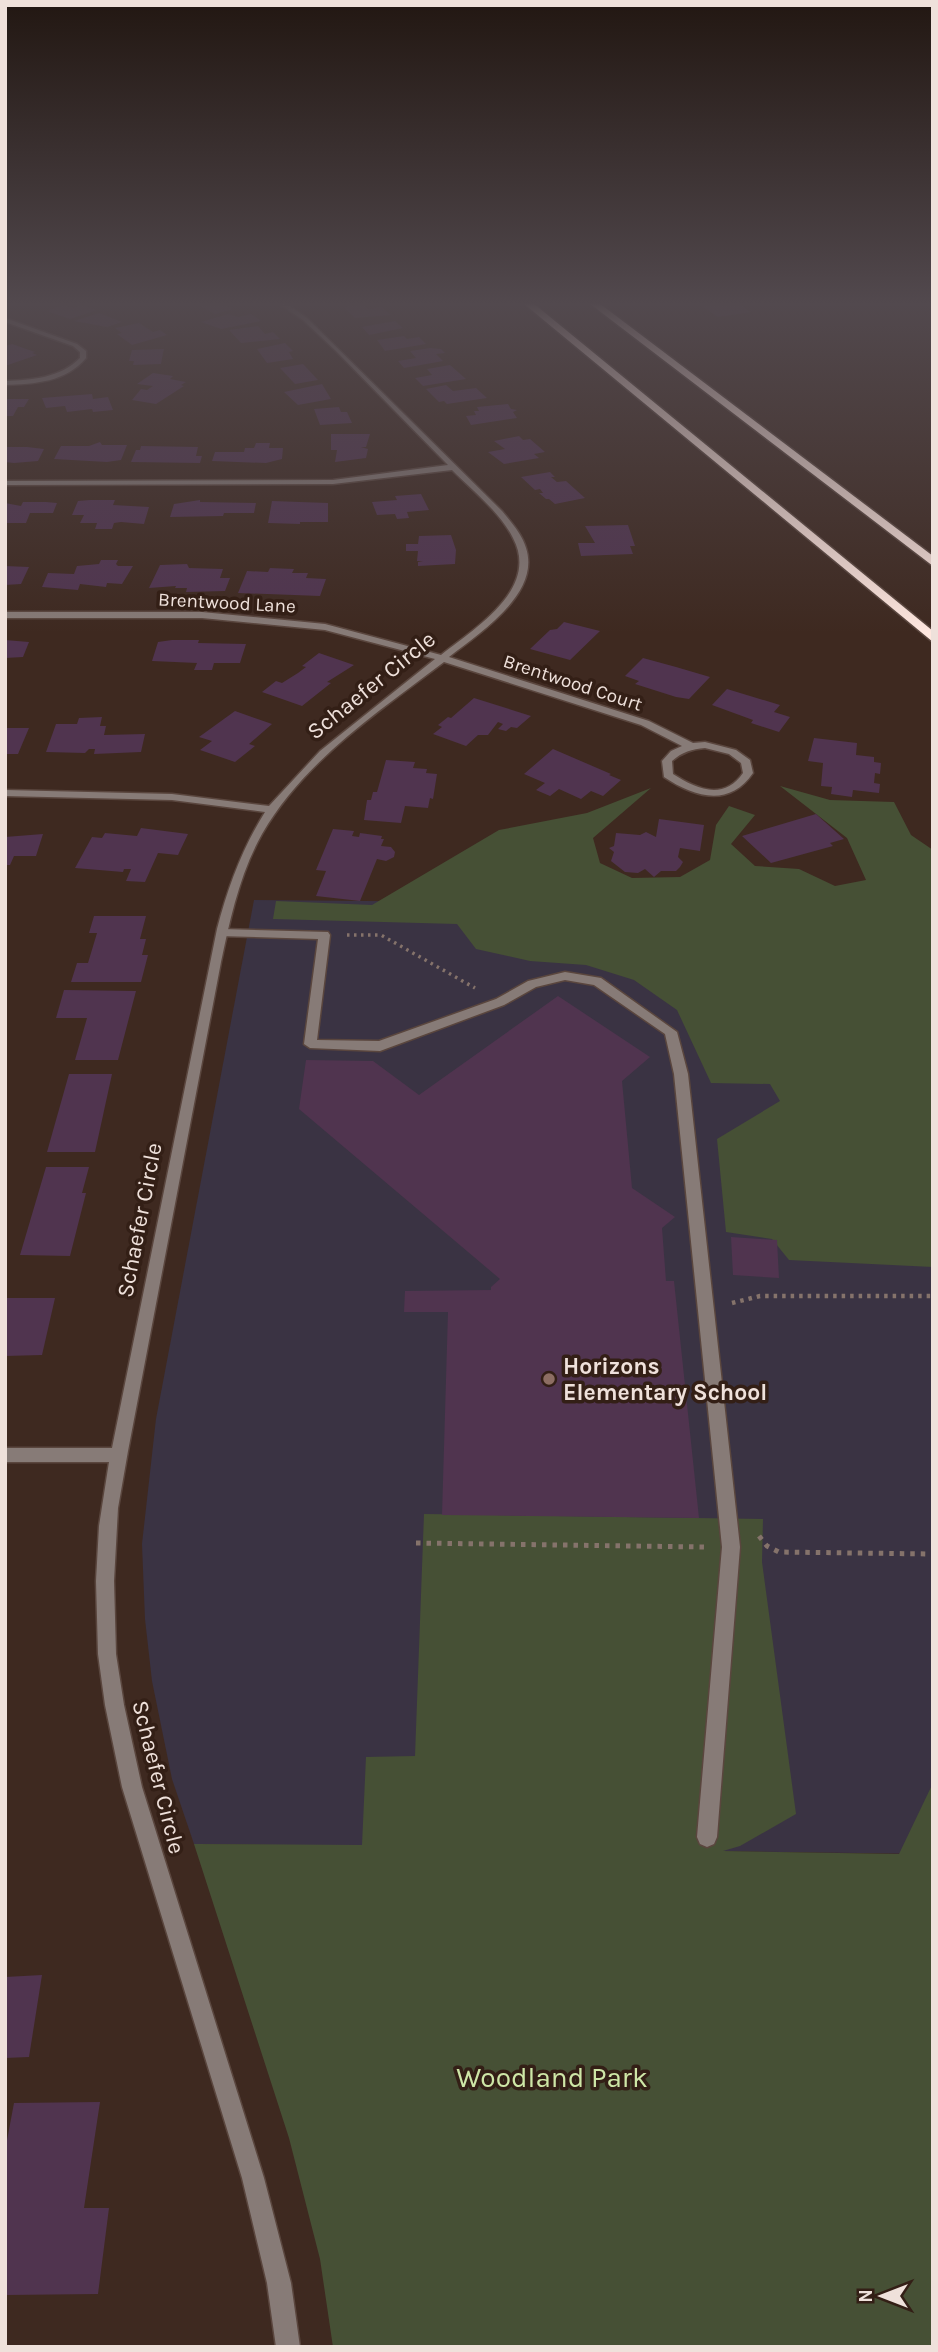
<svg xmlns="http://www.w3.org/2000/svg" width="938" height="2352" font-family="Karla,sans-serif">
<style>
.education{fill:#3a3343}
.green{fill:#465035}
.building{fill:#50344f}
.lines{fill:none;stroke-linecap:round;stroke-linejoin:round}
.service-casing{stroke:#5a463e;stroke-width:3}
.minor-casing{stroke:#5a463e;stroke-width:3}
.motorway-casing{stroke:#5a463e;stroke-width:3}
.path-far2{stroke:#85736b;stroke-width:3.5;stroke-dasharray:2.5 4.5;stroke-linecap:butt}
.path-far1{stroke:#85736b;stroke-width:4.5;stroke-dasharray:3.5 5;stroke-linecap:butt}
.path{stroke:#85736b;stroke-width:5;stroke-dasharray:4.5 6;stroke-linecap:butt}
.service{fill:#877b77;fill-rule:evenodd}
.minor{fill:#877b77;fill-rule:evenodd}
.motorway{fill:#ffe7df;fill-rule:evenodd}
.education-dot{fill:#8d6e63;stroke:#331f16;stroke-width:2.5}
.labels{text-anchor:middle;stroke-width:7;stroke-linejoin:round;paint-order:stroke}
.far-street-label{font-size:19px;fill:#efe1db;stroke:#331f16}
.street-label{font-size:23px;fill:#efe1db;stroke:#331f16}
.poi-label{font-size:23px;font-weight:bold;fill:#efe1db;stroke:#331f16;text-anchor:start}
.near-park-label{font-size:28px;fill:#cee7a7;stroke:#331f16}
</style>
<rect width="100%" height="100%" fill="#3e2920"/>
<!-- education -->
<path class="education" d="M254,900l679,6v948l-739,-10 -22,-65 -20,-98 -7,-62 -3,-75 14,-125z"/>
<!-- green -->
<g class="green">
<path d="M780,786l50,14 64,2 17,33 22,15v417l-144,-7 -17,-21 -46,-7 -9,-93 63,-38 -10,-17 -59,-1 -34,-73 -43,-30 -48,-15 -56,-4 -54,-12 -19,-25 -184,-5 3,-18 96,4 127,-75 88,-17 64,-25 -58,50 7,25 32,15 48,-1 30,-17 6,-35 13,-19 26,9 -24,29 24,22 44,3 36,17 31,-6 -19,-42z"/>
<path d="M424,1514l339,5 -1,43 34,252 -56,32 -17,5 176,3 34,-71v564h-600l-13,-88 -31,-121 -95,-294 168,1 4,-88 49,-1z"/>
</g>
<!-- building -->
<g class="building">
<path d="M194,303h30l9,6 -18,5z"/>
<path d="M353,303l9,1 6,5 13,-2 10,8 -36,3 -11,-11 12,-2z"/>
<path d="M698,303h40l13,9 -33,5z"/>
<path d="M63,305l10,3 9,-3 15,5 -27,9 -23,-8z"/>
<path d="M99,313l23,9 -15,5 -33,-6z"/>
<path d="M228,314l10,3 13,-3 10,7 -40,8 -20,-7z"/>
<path d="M395,321l8,7 -34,7 -7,-8z"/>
<path d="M139,323l14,9 7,-2 7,5 -35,10 -15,-11 5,-1 -7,-5z"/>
<path d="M258,326l7,8 8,-2 7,7 -39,4 -12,-13z"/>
<path d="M404,336l3,3 12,-2 7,7 -41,7 -8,-11z"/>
<path d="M285,343l8,8 -4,1 4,7 -26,4 -10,-14z"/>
<path d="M12,344l23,8 -3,1 5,2 -32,11v-20z"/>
<path d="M430,348l11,1 4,4 -9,1 7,7 -39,7 -6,-7 18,-3 -6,-7z"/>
<path d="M164,349l-1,4 18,-1 -18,1 -2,11 -28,1 1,-4h-5l3,-11z"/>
<path d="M303,364l15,16 -23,4 -15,-16z"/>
<path d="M450,365l16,14 -43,7 -8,-8 17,-3 -5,-6z"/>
<path d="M153,373l20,3 -3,3 16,3 -5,3 3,1 -28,18 -24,-4 9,-11 6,1 6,-4 -16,-2z"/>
<path d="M322,384l9,15 -33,6 -14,-13z"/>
<path d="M446,385l7,6 23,-3 11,10 -40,6 -3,-3 -5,1 -13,-13z"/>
<path d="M92,394l1,5 15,-2 5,13 -20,2 -1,-3 -25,3 -2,-6 -19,2 -4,-10z"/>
<path d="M5,399h24l-5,8h-6l-5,9h-8z"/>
<path d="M508,404l3,5 6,1 -4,2 4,6 -46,7 -5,-9 10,-1 -2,-4h5l-2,-4z"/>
<path d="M339,407l2,5h6l5,11 -32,2 -6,-16z"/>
<path d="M331,434h39l-4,13h-5l7,2 -2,9 -31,4 2,-12h-6z"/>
<path d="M519,436l4,4 7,-1 15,13 -11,2 5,4 -35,6 -16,-12 17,-3 -11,-8z"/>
<path d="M100,442l2,3h25l-6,15 -14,2 -53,-3 7,-13h28z"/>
<path d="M256,443h14l-1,5h14l-1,11 -16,4 -54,-2 3,-9h29l1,-4h9z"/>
<path d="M141,446l57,1 -2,9h6l-2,7 -69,-1 5,-12h4z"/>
<path d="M5,447h22l17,2 -6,12 -24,2 -9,-1z"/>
<path d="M550,472l5,5h-4l6,5 9,-1 19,17 -30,6 -6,-5h-3l-7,-6h4l-3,-4 -5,1 -14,-13z"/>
<path d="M421,494l8,16 -22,2 2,6 -12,1 -2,-5 -18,1 -5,-13 25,-2 -2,-4z"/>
<path d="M90,500h25l-2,5 36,2 -5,17 -23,-2 -7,1 -2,6h-17l2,-6h-17l4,-8h-12l6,-14z"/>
<path d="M200,500v2l56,1 -2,10h-30l-1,3 -53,1 4,-13z"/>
<path d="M272,501l56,2v19h-28v2l-32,-1z"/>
<path d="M23,502h23l11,1 -4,10h-23l-4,10h-21v-20l16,3z"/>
<path d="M628,525l7,21h-5l3,8 -52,2 -3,-13h17l-10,-17z"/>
<path d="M451,535l5,15 -1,14 -37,2v-4l5,-1h-6l1,-10h-12v-7h12l1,-8z"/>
<path d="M101,560h17l-2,4 2,2h15l-11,18 -15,-1 -1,4 -26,-3 -2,6 -36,-3 6,-14 26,1 3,-8 22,-2z"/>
<path d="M187,564l2,4 34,1 -3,9h10l-5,13 -39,1 1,-4h-12l1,-2 -27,2 11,-23z"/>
<path d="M5,566l24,1 -8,17 -16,1z"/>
<path d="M270,568l24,1 -2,4h16l-2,5 20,1 -6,17 -82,-3 9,-22 21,1z"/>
<path d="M564,622l36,9 -30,29 -40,-11 20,-19 7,-1z"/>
<path d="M5,640l24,2 -6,15 -18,1z"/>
<path d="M172,640h27l-1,3 48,1 -6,19h-26l-2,7h-18l3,-7 -45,-2 6,-19z"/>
<path d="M319,653l35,12 -27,17 4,1 -29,23 -40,-14 14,-11 6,2 16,-10 8,-6 -4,-1z"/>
<path d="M643,658l33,9 34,10 -21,22 -13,-2 -41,-13 4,-3 -14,-5z"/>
<path d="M727,689l53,16 -6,7 16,5 -11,15 -28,-9 2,-3 -41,-15z"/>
<path d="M474,698l57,18 -14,12 -6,-1 -5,4 -8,-2 5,-5 -5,-2 -10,13h-10l-12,11 -33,-12 9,-7 -4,-2 10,-8 3,1z"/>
<path d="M235,711l37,13 -23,20 6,2 -20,16 -35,-12 12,-9 -13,-4z"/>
<path d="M102,717l-2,9h6l-2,9 41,-1 -4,18 -47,2 1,-5h-6l-4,4 -39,-1 10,-28h21l2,-6z"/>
<path d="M5,728h24l-11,26h-13z"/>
<path d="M814,738l43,5 -1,12 18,2v5l7,1 -1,11 -5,-1 -1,10 6,1 -1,9 -26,-3 -1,7 -21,-3 1,-7 -11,-1 2,-23 -15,-2z"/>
<path d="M553,749l58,25 -2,1 12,5 -18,16 -12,-5 -10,8 -22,-10 -9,7 -14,-6 9,-7 -21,-9z"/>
<path d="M386,760l29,2 -2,6 14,1 -1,4 11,1 -4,25 -3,-1 -2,10 -23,-2 -4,17 -37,-3 3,-20h4l2,-8h4z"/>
<path d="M816,814l28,25 -14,4 3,3 -62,17 -29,-27z"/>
<path d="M659,819l45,6 -4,26 -20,-3 -2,9 5,5 -3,5 -4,4h-15l-7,6 -9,-8 -7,4 -13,-1 -14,-11 3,-9 -5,-4 5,-2 2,-13 24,2 6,-3 10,5z"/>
<path d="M141,828l47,6 -10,21 -20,-2 -13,29 -19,-1 5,-12h-7l-1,3 -48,-4 17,-31 10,1 3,-5 32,3z"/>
<path d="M333,829l21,2 -2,5 7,1 1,-4 22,3 -1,3h3l-3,7 10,1 4,5 -1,5 -8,4 -9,-2 -17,42 -44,-5 10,-25 -10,-1z"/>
<path d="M43,834l-7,22h-22l-4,9h-5v-28z"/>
<path d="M94,916h52l-6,23h6l-4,16h6l-7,27h-70l6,-19h11l9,-30h-8z"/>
<path d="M64,990l72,1 -18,69h-43l12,-42h-31z"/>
<path d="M558,996l92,61 -28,24 10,107 43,29 -13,11 4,53h8l25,237 -257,-3 6,-203h-44l1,-21 86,-1v-3l9,-8 -201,-170 7,-49 67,1 46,34z"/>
<path d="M69,1074h43l-17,78h-48z"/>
<path d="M46,1167h43l-7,26h4l-16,63 -50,-1z"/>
<path d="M731,1237l46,3 2,38 -46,-3z"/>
<path d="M5,1298h50l-13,57 -37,1z"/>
<path d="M42,1975l-13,82 -24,1v-81z"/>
<path d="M100,2102l-16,106h25l-11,86 -93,1v-144l9,-48z"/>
</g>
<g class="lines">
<defs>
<path id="service" d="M223,929l105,3 2,3 -13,105 62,1 117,-42 32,-18 37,-9 36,6 76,54 11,42 52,473 -23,290 -3,7 -7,3 -7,-3 -3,-7 25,-290 -48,-473 -9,-40 -71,-49 -29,-5 -29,7 -32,18 -124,46 -70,-3 -6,-4 14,-105 -99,-3 -2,-3z"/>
<g id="minor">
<path d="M278,303h8l21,15 195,193c9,11 20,23 24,37 15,46 -47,85 -77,109l200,64 44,22 12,-1 31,8 14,10 3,13c-24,35 -59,24 -89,4l-2,-16 9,-10 11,-5 -41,-21 -197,-63c-66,50 -140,99 -182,172 -22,39 -32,85 -41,128l-93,489 -10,57 -4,73 2,73 8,51 18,82 122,391 27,105 9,64h-24l-9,-64 -25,-105 -120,-391 -17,-82 -7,-51 -2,-73 3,-55 10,-64h-104v-14h107l105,-519c11,-42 25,-80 48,-117l-93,-12 -167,-4v-6l167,4 97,12 51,-55 115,-92 -110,-29 -123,-12h-197v-6h197l123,12 116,31c34,-27 99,-66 72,-117 -13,-26 -41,-48 -61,-68l-119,14 -328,1v-4l328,-1 115,-15 -112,-114 -33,-31zM705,748l24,6 12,9 2,10c-19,28 -47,16 -70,1l-1,-13c10,-9 20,-12 33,-13z"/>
<path d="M5,318l72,26 9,7v7c-20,24 -51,26 -81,27v-4c27,-1 55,-3 75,-23v-6l-7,-6 -68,-24z"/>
</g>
<g id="motorway">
<path d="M523,303h10l400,328v11z"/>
<path d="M589,303h10l334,253v10z"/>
</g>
</defs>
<!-- service casing -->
<use href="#service" class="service-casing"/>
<!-- minor casing -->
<use href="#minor" class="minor-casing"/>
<!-- motorway casing -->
<use href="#motorway" class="motorway-casing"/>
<!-- path-far2 -->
<path class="path-far2" d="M347,935h34l94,53"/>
<!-- path-far1 -->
<path class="path-far1" d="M732,1303l28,-7h173"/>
<!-- path -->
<g class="path">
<path d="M759,1536l8,10 12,6 154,2"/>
<path d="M416,1543l288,4"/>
</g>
<!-- service -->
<use href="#service" class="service"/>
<!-- minor -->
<use href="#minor" class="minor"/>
<!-- motorway -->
<use href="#motorway" class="motorway"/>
</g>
<!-- sky -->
<linearGradient id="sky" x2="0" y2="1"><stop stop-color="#221712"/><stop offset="0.48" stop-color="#52494e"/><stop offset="1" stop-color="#52494e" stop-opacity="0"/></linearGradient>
<rect width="938" height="633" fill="url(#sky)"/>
<!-- markers -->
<circle class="education-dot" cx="549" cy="1379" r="7"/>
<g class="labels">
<!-- far-street labels -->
<g class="far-street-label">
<text transform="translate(227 602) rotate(3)" y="7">Brentwood Lane</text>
<text transform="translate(573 682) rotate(18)" y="7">Brentwood Court</text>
</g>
<!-- street labels -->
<g class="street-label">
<text transform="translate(371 685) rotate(-39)" y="8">Schaefer Circle</text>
<text transform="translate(139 1220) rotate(-79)" y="8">Schaefer Circle</text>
<text transform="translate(159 1777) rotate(76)" y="8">Schaefer Circle</text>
</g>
<!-- poi labels -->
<g class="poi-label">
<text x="563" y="1374">Horizons<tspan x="563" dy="26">Elementary School</tspan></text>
</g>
<!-- near-park labels -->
<g class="near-park-label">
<text x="552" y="2087">Woodland Park</text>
</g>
</g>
<!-- border -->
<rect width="938" height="2352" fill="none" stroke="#efe1db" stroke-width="14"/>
<!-- north arrow -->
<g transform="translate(882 2296) rotate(270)" stroke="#331f16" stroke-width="5" paint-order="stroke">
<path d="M0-5L12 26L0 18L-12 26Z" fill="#efe1db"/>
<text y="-10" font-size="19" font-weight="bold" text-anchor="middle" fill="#efe1db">N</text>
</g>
</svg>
